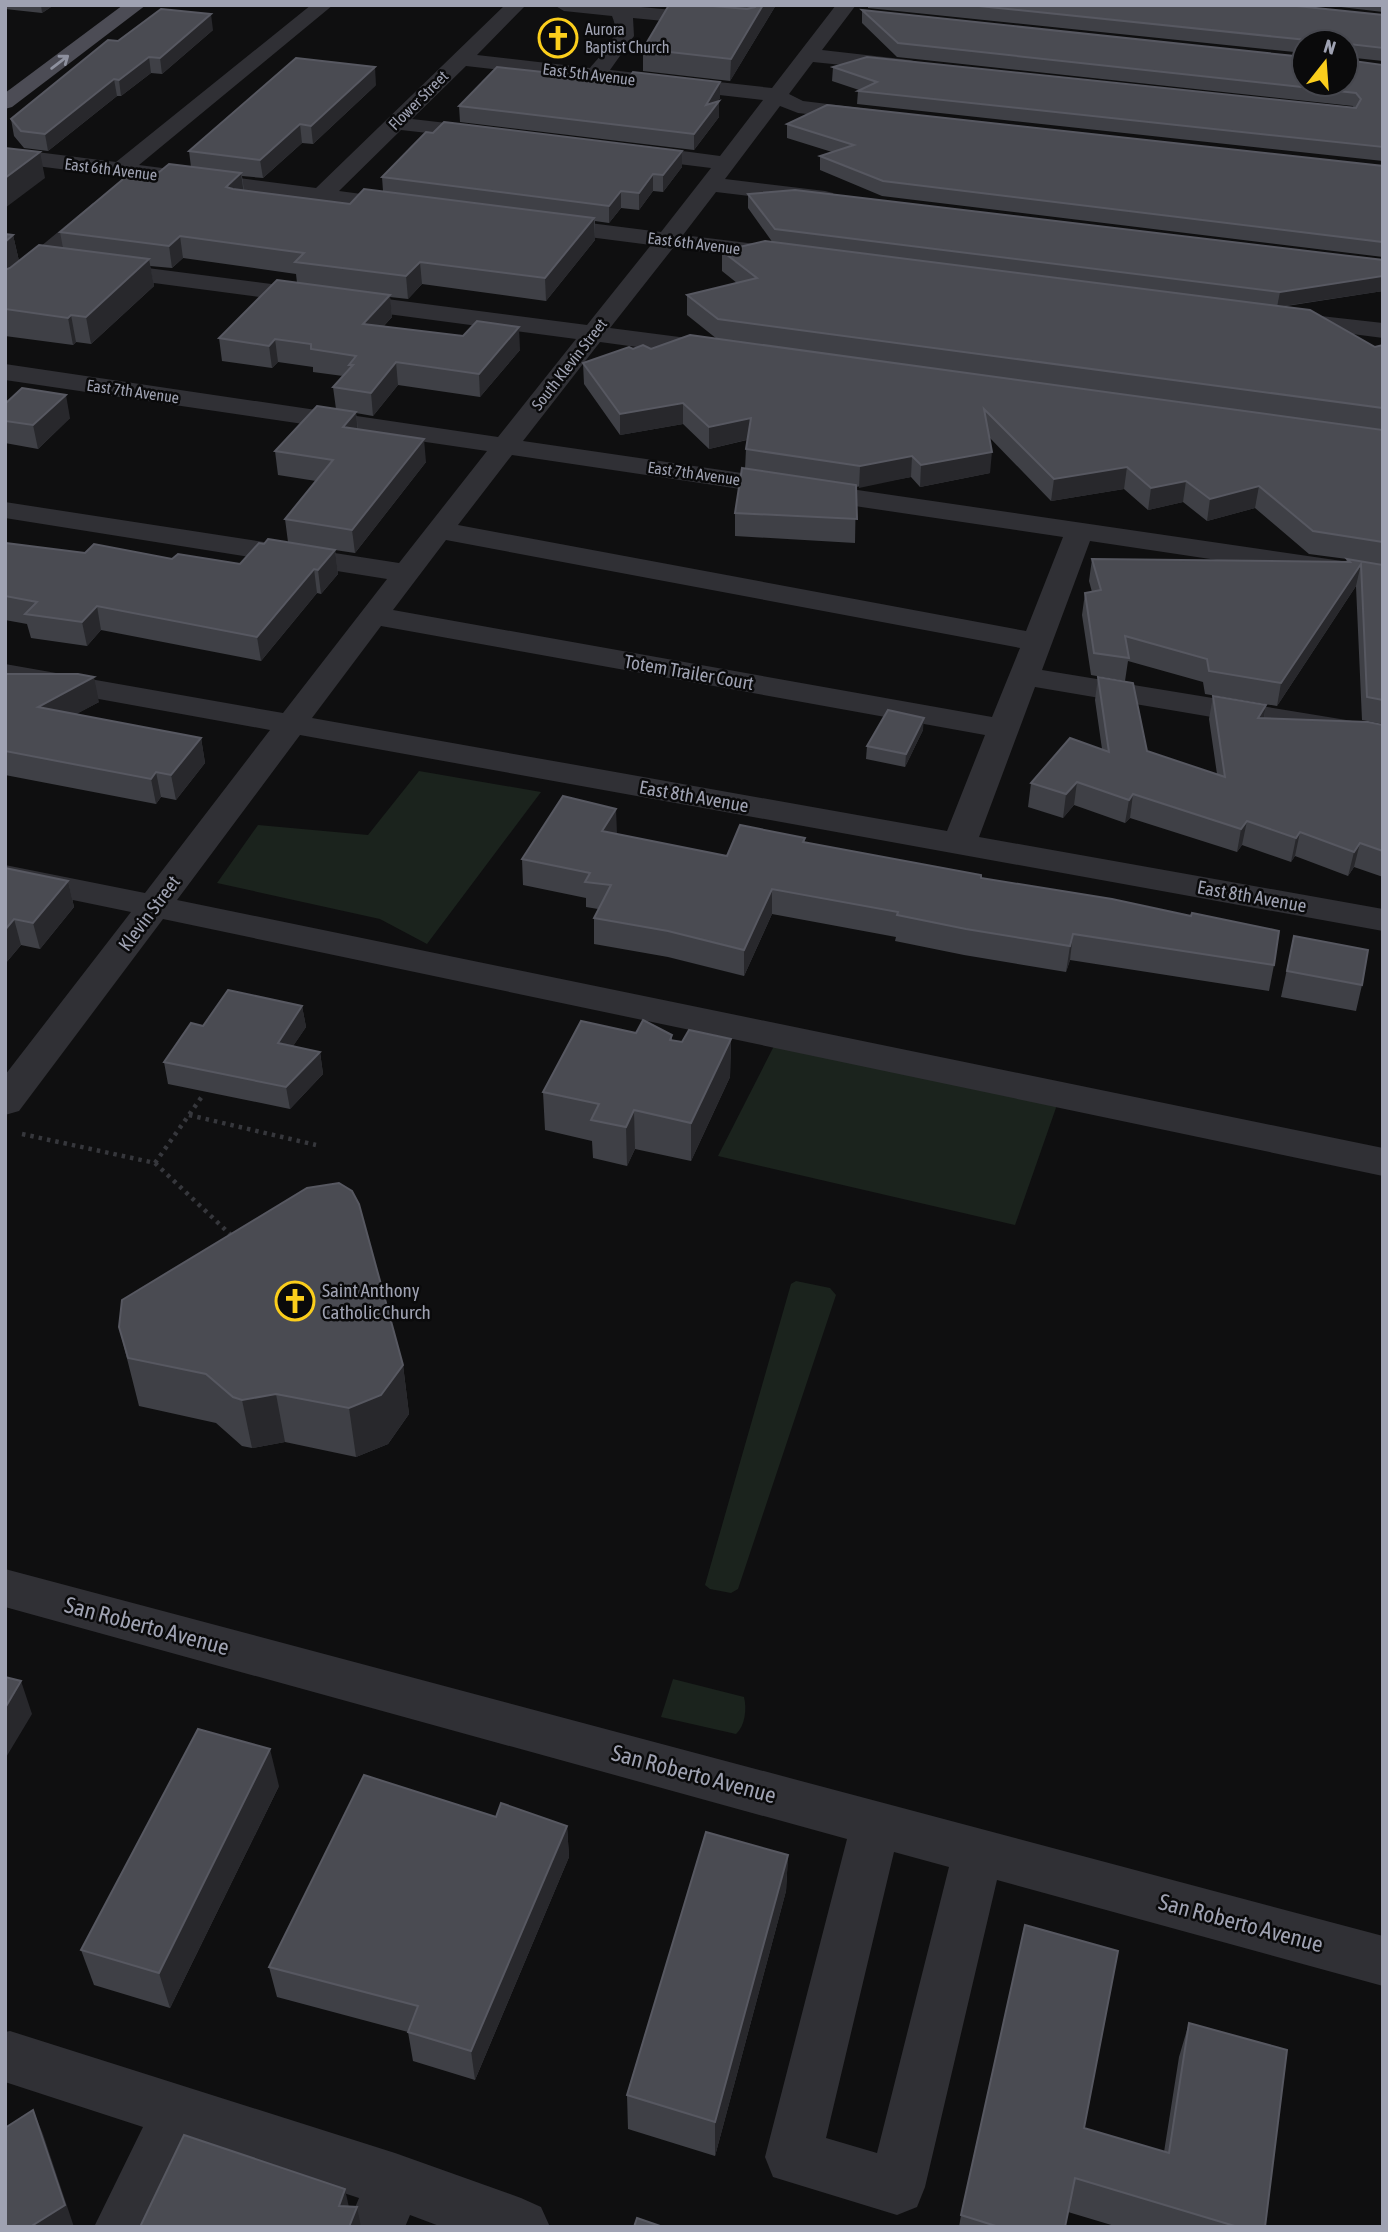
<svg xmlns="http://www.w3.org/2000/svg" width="1388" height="2232" font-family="'Asap Condensed',sans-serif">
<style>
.green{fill:#1b231d}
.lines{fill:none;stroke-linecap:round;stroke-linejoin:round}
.path{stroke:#36373c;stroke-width:4.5;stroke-dasharray:3.5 5;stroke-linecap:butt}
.minor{fill:#303035;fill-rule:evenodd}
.major{fill:#4c4c55;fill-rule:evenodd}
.wall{fill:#3f4046}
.shaded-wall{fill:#28282c}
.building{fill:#4a4b52;stroke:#575861;stroke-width:2}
.oneway{stroke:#8e919f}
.labels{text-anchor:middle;stroke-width:5;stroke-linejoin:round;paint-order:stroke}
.far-poi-label{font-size:16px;fill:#9fa2b2;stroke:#0a0a0b;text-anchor:start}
.far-street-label{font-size:16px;fill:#9fa2b2;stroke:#0a0a0b}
.street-label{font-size:19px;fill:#9fa2b2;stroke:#0a0a0b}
.poi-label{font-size:19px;fill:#9fa2b2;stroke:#0a0a0b;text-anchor:start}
.near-street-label{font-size:23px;fill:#9fa2b2;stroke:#0a0a0b}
</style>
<rect width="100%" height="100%" fill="#0f0f10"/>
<!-- green -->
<g class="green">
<path d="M419,771l122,21 -114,152 -47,-25 -163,-36 41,-58 110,10z"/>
<path d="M774,1046l284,56 -43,123 -297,-69z"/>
<path d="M796,1281l34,7 6,7 -98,294 -7,4 -21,-4 -5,-4 86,-301z"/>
<path d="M673,1679l71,18c3,12 1,29 -8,37l-75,-17z"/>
</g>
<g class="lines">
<!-- path -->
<g class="path">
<path d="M189,1115l127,30"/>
<path d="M22,1134l133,29 78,74"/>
<path d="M155,1163l48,-68"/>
</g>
<!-- minor -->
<g class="minor">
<path d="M311,5h22l-194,160 177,23 189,-183h21l-49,50 113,13c13,-16 32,-30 22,-52l-48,-5 -10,-6h66l95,9 10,6 -3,4 -7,2 -82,-8 1,18 -24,34 162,18 64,-83h20l-34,45 88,10 7,2 3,4 -3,4 -7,2 -97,-10 -24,32 14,7 74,9 3,5 -3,5 -8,1 -71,-8 -18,-7 -55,73 100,12 8,2 3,5 -3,5 -8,2 -109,-13 -33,43 105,13 8,2 4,5 -4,5 -8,2 -115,-14 -63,80 108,14 9,3 4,5 -4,5 -9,3 -118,-16 -77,99 860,126v18l-293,-44 -48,129 341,56v20l-348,-59 -56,150 404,72v22l-1083,-196 -123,165 1206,248v28l-1220,-257 -144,192 -14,4v-40l126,-163 -126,-26v-21l140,28 125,-163 -265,-48v-18l278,49 104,-134 -382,-61v-16l394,61 88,-112 -482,-71v-16l493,73 78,-98 -475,-63 -8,-2 -4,-5 4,-5 8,-2 486,63 64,-80 -109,-14 -8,-2 -4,-5 4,-5 8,-2 119,15 50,-64 -81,-10 -8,-2 -3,-5 3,-5 8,-2 90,12 43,-56 -297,-34 -54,53 78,9 8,1 3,5 -3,5 -8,1 -89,-10 -62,61 75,10 3,5 -3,5 -8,2 -401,-51v-14l111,14zM512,455l551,82 -37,94 -568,-106zM446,540l574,108 -28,69 -599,-107zM381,626l604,109 -38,96 -635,-113z"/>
<path d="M101,201l8,2 3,5 -3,5 -95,80 -9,2v-19l88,-73z"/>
<path d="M1285,312l98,11v15l-107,-14 -3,-5 3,-5z"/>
<path d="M5,1569l1378,367v50l-386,-106 -72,307 -8,20 -20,8 -124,-38 -8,-20 82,-318 -842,-232zM894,1852l55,15 -72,286 -51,-15z"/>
<path d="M10,2031l385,122 126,45 20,9 9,20h-108l-32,-12 -5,12h-58l12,-29 -165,-54 -41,83h-59l49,-100 -138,-45v-50z"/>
</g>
<!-- major -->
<path class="major" d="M123,5h23l-134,102 -7,2v-16z"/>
</g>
<!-- wall -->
<g class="wall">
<path d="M5,5h49l-12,8 -37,-4z"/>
<path d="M669,5h107l-46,76 -87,-10v-22z"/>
<path d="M868,5h419l96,10v46l-37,-4v3l37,5v96l-526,-57 1,-13 1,-1 -27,-9 1,-14 521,41 -1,-2 -456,-49 -35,-34v-13l442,74 42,-42h-42v11l-436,-45z"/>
<path d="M1324,5h59v7z"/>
<path d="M213,30l-51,44 -11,-1 -30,23h-4l-69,55 -24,-3 -10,-12 -3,-17 107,-78z"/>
<path d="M627,81l93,1v16l-2,3 1,16 -25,33 -234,-28 -1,-16z"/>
<path d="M376,85l-63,59 -11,-1 -39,35 -21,-2 2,14 106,14 33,-13 -1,-14 300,-10 -19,25 -10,-1 -14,19 -18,-2 -12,15 -14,-2v19l-49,61 -124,-17 -14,15 -18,-2 2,20 -9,10 137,23 -40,47 -82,-12 -25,31 -17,-3 2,16 68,33 -71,91 -20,-3 3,24 -17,20 -4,-1 -56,68 -160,-31 -14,16 -56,-8 -4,-14 -22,-4v-77l80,10 155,11 24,-20 24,-2 -3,-23 31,-38 -38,-6 -3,-24 61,-42 -3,-22 10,-11 -30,-4v-5l-35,-5 -6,6 -50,-7 -3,-23 78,-55 -1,-9 -113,-16 -11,10 -22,-2 4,20 -63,58 -15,-2 -3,3 -68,-9v-102l8,1 6,26 44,-13 -3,-16 92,-54 39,-11 -2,-16z"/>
<path d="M787,124l596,42v91l-501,-61 -62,-26v-14l12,-4 -45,-14z"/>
<path d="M748,194l635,97 -103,16 95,40 8,-2v379l-21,-4 -6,-134 -79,120 -72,-12 -2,-12 -75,-21 -3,20 -34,-6 -9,-60 3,-22 7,-1 -3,-11 3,-22 254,3 1,-3 -38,-5 -54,-46 -48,13 -24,-19 -35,8 -24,-21 -73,12 -62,-64 1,36 -70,14 -9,-10 -55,10 -1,56 -120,-7v-23l10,-44 1,-20 1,-9 -38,9 -26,-25 -63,11 -36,-51 -1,-21 50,-14h18l66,-10 -30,-24v-20l50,-12 -15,-12v-20l51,-8 -25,-35z"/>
<path d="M5,404l65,14 -32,31 -33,-6z"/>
<path d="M5,674l94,28 -23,12 125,24 4,25 -29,37 -15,-3 -5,7 -151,-29z"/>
<path d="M1098,677l49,74 70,23 -8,-55 4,-23 53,9 -2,13 119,7v152l-29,-10 -6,9 -53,-20 -4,6 -49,-17 -5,7 -107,-34 -5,5 -51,-18 -11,13 -35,-11 3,-24 71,-34 -7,-49z"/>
<path d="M923,730l-18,37 -39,-8 1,-13z"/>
<path d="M617,834l110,22 78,-18 -1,4 177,36 293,87 -5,26 -199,-31 -4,12 -102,-17 -69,-14 1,-4 -124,-23 -28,62 -76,-19 -74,-13v-26l4,-9 -12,-2v-9l-63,-13 -1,-26z"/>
<path d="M5,868l63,13 6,26 -34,42 -19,-4 -16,19z"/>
<path d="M1294,936l68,49 -6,26 -75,-14z"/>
<path d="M302,1006l4,21 -13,19 27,6 3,22 -33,35 -122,-25 -4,-22 39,-36z"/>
<path d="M636,1033l36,2v5l10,2 49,-3 -1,38 -39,84 -56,-12 -8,17 -34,-8 -1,-17 -47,-11 -2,-38z"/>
<path d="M119,1327l284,38 6,49 -21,30 -32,13 -71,-15 -33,6 -10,-2 -26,-23 -77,-17z"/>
<path d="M279,1786l-109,222 -76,-23 -13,-35z"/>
<path d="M496,1817l71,9 2,31 -94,223 -62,-19 -5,-29 -131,-35 -8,-30z"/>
<path d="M788,1855l-2,36 -71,265 -87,-27 -1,-34z"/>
<path d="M1189,2023l76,204h-147l-50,-15 -3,15h-106l2,-12 123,-87 80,24 15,-95z"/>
</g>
<!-- shaded-wall -->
<g class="shaded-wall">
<path d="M41,5h13l-12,8z"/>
<path d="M763,5h13l-46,76 1,-22z"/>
<path d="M211,14l2,16 -51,44 -2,-16z"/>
<path d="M149,57l2,16 -30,23 -2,-16z"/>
<path d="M375,67l1,18 -63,59 -2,-18z"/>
<path d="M114,79l3,17 -69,55 -3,-17z"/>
<path d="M720,82v16l-3,6 2,-3v16l-25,33v-16l12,-29z"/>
<path d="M300,124l2,19 -39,35 -3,-18z"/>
<path d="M682,151v16l-19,25v-17z"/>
<path d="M40,152l5,26 -40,30v-30z"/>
<path d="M241,173l3,22 -18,-8z"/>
<path d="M653,174v17l-14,19v-17z"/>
<path d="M621,191v17l-12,15v-17z"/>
<path d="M594,218l1,22 -49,61 -1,-23z"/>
<path d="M13,235l6,26 -14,12v-31z"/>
<path d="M180,236l3,22 -11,10 -3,-22z"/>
<path d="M149,259l5,27 -63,58 -5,-27z"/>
<path d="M420,262l2,22 -14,15 -2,-23z"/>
<path d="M1383,276v15l-106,16 3,-15z"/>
<path d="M390,295l2,22 -27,29 -2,-22z"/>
<path d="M71,315l5,27 -3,3 -5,-27z"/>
<path d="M519,327l1,23 -40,47 -1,-23z"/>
<path d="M275,339l3,23 -6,6 -3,-22z"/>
<path d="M396,362l2,23 -25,31 -2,-23z"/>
<path d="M66,395l4,23 -32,31 -5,-24z"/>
<path d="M683,403v21l-63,11v-21z"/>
<path d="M356,412l2,23 -15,-8z"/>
<path d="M751,418l-1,21 -41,10v-22z"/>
<path d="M424,439l2,23 -71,91 -3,-23z"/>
<path d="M992,452l-2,21 -70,14 1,-22z"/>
<path d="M912,456l-1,21 -52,11 1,-22z"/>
<path d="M1127,467l-3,22 -73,12 3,-22z"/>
<path d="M1186,481l-3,21 -35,8 3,-22z"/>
<path d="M1259,486l-4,22 -48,13 3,-22z"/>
<path d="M335,550l3,24 -17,20 -3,-24z"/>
<path d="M1361,564l-5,22 -79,120 4,-23z"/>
<path d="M314,569l3,24 -56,68 -4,-24z"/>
<path d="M97,606l4,24 -14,16 -5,-24z"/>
<path d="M94,677l5,25 -56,30 -5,-25z"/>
<path d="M1266,705l-4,23 -4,-10z"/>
<path d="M924,718l-1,12 -18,37 1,-13z"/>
<path d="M201,738l4,25 -29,37 -5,-25z"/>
<path d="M156,772l5,25 -5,7 -5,-25z"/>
<path d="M1077,782l-3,23 -11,13 3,-24z"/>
<path d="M1133,794l-3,24 -5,5 4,-23z"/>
<path d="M616,809l1,25 -15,-3z"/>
<path d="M1247,821l-5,24 -5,7 4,-23z"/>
<path d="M1300,832l-5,24 -4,6 5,-24z"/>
<path d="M1360,843l-6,24 -6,9 6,-24z"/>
<path d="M68,881l6,26 -34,42 -7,-26z"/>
<path d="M772,889v25l-28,62v-26z"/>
<path d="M14,919l7,26 -16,19v-34z"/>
<path d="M1073,934l-3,26 -4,12 4,-26z"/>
<path d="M302,1006l4,21 -25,37 -3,-21z"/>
<path d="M731,1039l-1,38 -39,84v-38z"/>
<path d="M320,1052l3,22 -33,35 -4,-22z"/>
<path d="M634,1110l1,39 -8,17 -1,-39z"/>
<path d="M403,1365l6,49 -21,30 -32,13 -7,-49z"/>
<path d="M276,1394l9,48 -33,6 -10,-48z"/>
<path d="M21,1681l11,33 -27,45v-51z"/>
<path d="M270,1749l9,37 -109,222 -11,-35z"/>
<path d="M567,1826l2,31 -94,223 -4,-29z"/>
<path d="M788,1855l-2,36 -71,265v-34z"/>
<path d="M33,2110l10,24 31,93h-44z"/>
<path d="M345,2189l5,23 -11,-6z"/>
<path d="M357,2207l4,20h-12z"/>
</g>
<!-- building -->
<g class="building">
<path d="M669,5h32l46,4 8,-2 2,-2h6l-32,54 -88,-10z"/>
<path d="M969,5h318l96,10v33l-34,-4 -3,2v-4h-39v-2z"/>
<path d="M161,9l50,5 -51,44 -11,-1 -30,23 -5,-1 -69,55 -24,-3 -10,-12 97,-79 10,1z"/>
<path d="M862,10l442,47v27h42v-33v9l37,5v82l-525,-56 19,-9 -44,-15 34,-10 489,51 5,-9 -5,-6 -458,-50z"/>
<path d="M296,58l79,9 -64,59 -11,-2 -40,36 -71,-9z"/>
<path d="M497,67l130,14 6,-9 87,10 -14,23 13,-4 -25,33 -235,-28z"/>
<path d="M827,105l556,61v76l-500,-61 -63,-25 34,-11 -67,-21z"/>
<path d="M444,122l238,29 -19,24 -10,-1 -14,19 -18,-2 -12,15 -227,-29 44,-45 7,1z"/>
<path d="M5,148l35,4 -35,26z"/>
<path d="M169,164l72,9 -15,14 7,2 117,15 14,-15 230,29 -49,60 -125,-16 -14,14 -111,-14 9,-9 -124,-17 -11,10 -109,-14 68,-57 24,3z"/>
<path d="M795,190l588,70v16l-103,16 -505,-63 -27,-35z"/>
<path d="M5,234l8,1 -8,7z"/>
<path d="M765,241l545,69 65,37 8,-2v63l-665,-89 -31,-24 70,-17 -35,-27z"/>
<path d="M39,245l110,14 -63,58 -15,-2 -3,3 -63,-9v-39l5,-2z"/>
<path d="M277,280l113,15 -27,29 100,12 14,-15 42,6 -40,47 -83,-12 -25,31 -38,-6 20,-22h-4l7,-9 -45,-7v-5l-36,-5 -6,7 -50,-8z"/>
<path d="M690,335l693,95v112l-70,-11 -54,-45 -49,13 -24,-18 -35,7 -24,-21 -73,12 -70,-70 8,43 -71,13 -9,-9 -52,10 -114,-17 5,-31 -42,9 -26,-24 -63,11 -37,-51 46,-16 4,2 10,-4 8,4z"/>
<path d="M22,388l44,7 -33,30 -28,-4v-17z"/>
<path d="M317,406l39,6 -13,15 81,12 -72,91 -67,-11 48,-59 -58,-9z"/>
<path d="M742,468l114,17 1,34 -122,-6z"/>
<path d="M268,539l67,11 -17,20 -4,-1 -57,68 -160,-31 -15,16 -57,-8 12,-12 -32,-6v-53l80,10 9,-9 78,15 6,-5 62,10 19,-21 5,1z"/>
<path d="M1092,559l258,3 -3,-3 36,6v135l-16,-3 -6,-133 -80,119 -72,-12 -2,-12 -82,-23 4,22 -35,-5 -9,-60 16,-3z"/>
<path d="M5,674h73l16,3 -56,30 163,31 -30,37 -15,-3 -5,7 -146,-28z"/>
<path d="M1098,677l35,6 14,68 78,26 -12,-81 53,9 -8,13 110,4 15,3v126l-23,-8 -6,9 -54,-20 -4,6 -49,-17 -6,8 -108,-35 -4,6 -52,-18 -11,12 -35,-11 39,-45 39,14z"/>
<path d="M888,710l36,8 -18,36 -39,-8z"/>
<path d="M563,796l53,13 -14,22 125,25 13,-31 65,13 -2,4 178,33v3l131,21 79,17 1,-3 87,18 -5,34 -201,-31 -3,12 -104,-17 -69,-14 1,-3 -126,-23 -28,61 -76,-19 -74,-13 17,-33 -26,-3 5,-9 -68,-14z"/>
<path d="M5,868l63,13 -35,42 -19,-4 -9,11z"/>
<path d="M1294,936l74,14 -6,35 -75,-14z"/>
<path d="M228,990l74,16 -24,37 42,9 -34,35 -122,-25 27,-39 12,3z"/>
<path d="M643,1020l29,15 -2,5 12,2 7,-12 42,9 -40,84 -57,-13 -8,17 -35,-7 8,-16 -56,-12 38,-71 55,12z"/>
<path d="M339,1183l13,8 7,13 44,161 -22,30 -32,13 -73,-14 -34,6 -9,-3 -27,-23 -78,-16 -9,-31 3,-27 185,-112z"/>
<path d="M5,1677l16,4 -16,27z"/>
<path d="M198,1729l72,20 -111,224 -78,-23z"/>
<path d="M364,1775l132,42 5,-14 66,23 -96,225 -63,-19 10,-26 -149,-39z"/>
<path d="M706,1832l82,23 -73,267 -88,-27z"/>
<path d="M1025,1925l93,26 -34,177 85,25 20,-130 98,27 -22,177h-27l-163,-49 -10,49h-66l-38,-12z"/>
<path d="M33,2110l32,95 -35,22h-25v-99z"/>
<path d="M184,2135l161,54 -6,17 18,1 -8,20h-209z"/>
<path d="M637,2218l26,9h-29z"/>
</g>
<!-- one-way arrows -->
<defs><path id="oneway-shaft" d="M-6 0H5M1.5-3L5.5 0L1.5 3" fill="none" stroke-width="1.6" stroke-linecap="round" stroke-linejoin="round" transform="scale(1.75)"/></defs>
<use class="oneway" href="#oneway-shaft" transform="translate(60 62) rotate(-37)"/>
<!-- icons -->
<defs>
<symbol id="church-ring" viewBox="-11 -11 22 22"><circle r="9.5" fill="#0a0a0b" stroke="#fbce1c" stroke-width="1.5"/><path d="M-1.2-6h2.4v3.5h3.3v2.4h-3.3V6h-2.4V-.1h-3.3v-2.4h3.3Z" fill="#fbce1c"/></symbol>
</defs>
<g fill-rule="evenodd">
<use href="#church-ring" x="536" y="16" width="44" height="44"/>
<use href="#church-ring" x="273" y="1279" width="44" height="44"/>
</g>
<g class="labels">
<!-- far-poi labels -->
<g class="far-poi-label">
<text x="585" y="35">Aurora<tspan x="585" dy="18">Baptist Church</tspan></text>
</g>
<!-- far-street labels -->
<g class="far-street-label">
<text transform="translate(589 74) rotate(7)" y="6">East 5th Avenue</text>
<text transform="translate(418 100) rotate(-45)" y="6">Flower Street</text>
<text transform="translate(111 169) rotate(7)" y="6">East 6th Avenue</text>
<text transform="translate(694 243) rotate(7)" y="6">East 6th Avenue</text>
<text transform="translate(569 364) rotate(-52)" y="6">South Klevin Street</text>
<text transform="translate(133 391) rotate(8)" y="6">East 7th Avenue</text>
<text transform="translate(694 473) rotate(8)" y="6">East 7th Avenue</text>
</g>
<!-- street labels -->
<g class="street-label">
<text transform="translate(689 672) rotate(10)" y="7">Totem Trailer Court</text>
<text transform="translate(694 796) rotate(10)" y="7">East 8th Avenue</text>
<text transform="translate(1252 896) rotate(10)" y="7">East 8th Avenue</text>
<text transform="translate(149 913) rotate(-53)" y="7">Klevin Street</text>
</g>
<!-- poi labels -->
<g class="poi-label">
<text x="322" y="1297">Saint Anthony<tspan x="322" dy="22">Catholic Church</tspan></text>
</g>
<!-- near-street labels -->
<g class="near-street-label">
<text transform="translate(147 1626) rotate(15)" y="8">San Roberto Avenue</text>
<text transform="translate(694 1774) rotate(15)" y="8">San Roberto Avenue</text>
<text transform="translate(1241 1923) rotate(15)" y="8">San Roberto Avenue</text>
</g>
</g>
<!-- border -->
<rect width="1388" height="2232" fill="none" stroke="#9fa2b2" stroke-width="14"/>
<!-- north arrow -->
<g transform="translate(1325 63) rotate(17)"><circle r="33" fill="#0a0a0b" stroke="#46474e" stroke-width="2"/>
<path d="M0-5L12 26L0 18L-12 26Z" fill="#fbce1c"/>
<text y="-10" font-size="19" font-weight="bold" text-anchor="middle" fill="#9fa2b2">N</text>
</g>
</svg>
